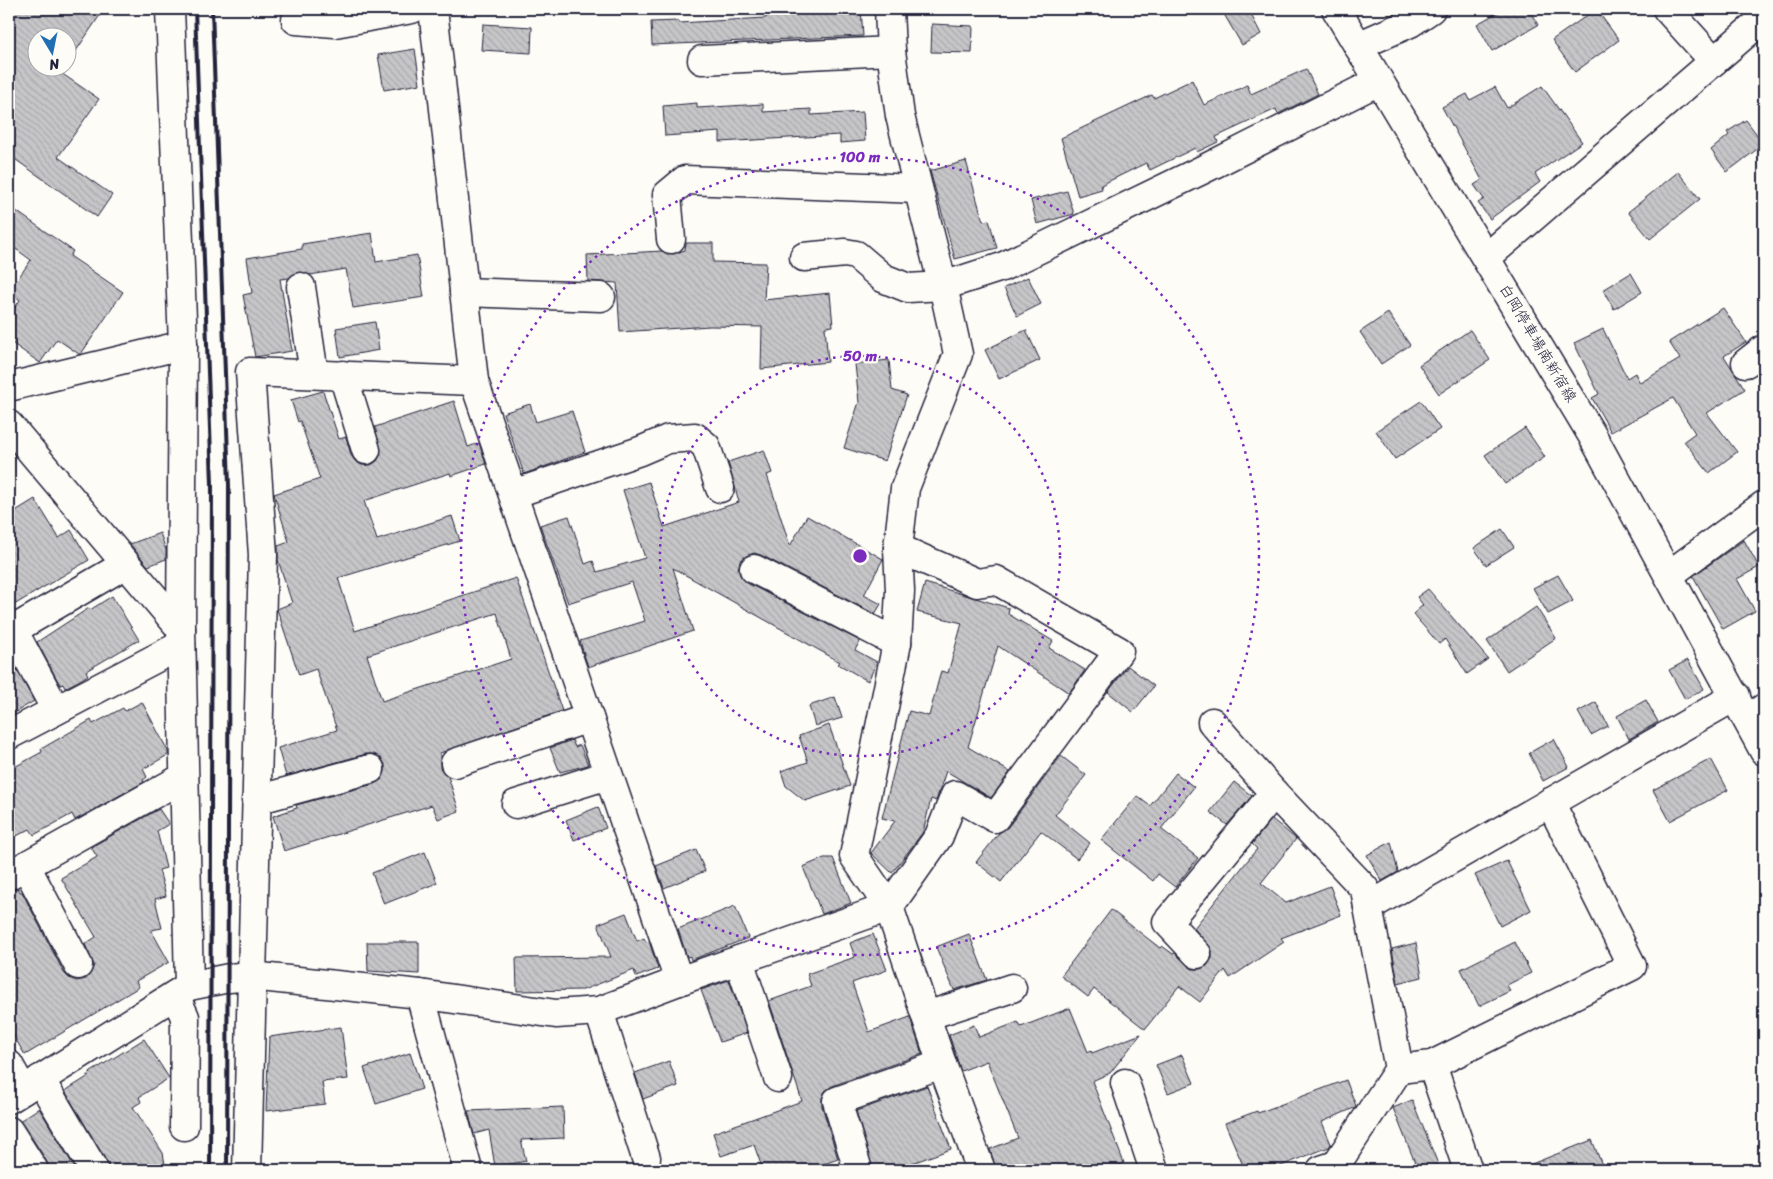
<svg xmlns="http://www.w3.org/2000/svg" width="1773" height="1179" font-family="Sriracha,'Klee One',sans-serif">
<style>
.building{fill:url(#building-back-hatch);stroke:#22223b;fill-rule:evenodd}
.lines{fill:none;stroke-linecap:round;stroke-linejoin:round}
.street-casing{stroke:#22223b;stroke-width:31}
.secondary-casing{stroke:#22223b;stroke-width:31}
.street{stroke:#fdfcf7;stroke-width:28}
.secondary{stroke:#fdfcf7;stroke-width:28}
.rail{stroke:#22223b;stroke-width:4}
.ring{fill:none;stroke:#7b2cbf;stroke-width:2.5;stroke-dasharray:2.5 5}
.labels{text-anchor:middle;stroke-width:4.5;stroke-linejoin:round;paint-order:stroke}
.street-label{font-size:15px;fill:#22223b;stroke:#fdfcf7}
.centre{fill:#7b2cbf;stroke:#fdfcf7;stroke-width:2.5}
.ring-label{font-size:15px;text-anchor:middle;font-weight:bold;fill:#7b2cbf;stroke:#fdfcf7;stroke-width:4.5;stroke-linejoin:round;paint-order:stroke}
</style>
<defs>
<pattern id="building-back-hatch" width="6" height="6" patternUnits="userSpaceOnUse" patternTransform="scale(1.25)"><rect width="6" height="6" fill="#c6c6c8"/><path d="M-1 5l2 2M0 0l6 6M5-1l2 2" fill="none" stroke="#aaaaad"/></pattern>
</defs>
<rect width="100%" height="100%" fill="#fdfcf7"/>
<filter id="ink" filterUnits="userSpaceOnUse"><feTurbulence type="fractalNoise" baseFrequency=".02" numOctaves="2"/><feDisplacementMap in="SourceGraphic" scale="10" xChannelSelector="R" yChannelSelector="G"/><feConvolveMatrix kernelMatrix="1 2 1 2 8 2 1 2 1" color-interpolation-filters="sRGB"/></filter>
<g filter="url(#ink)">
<!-- building -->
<g class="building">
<path d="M9,9h95l-36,54v-25h-30v30h26l-3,5 38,26 -41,58 54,38 -15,22 -88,-62z"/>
<path d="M822,9h39l2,27 -211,9 -1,-23 27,-1 1,2 87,-5v-6z"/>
<path d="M1221,9h27l13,25 -19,11z"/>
<path d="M1504,9h25l9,16 -46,26 -15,-27z"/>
<path d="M1596,9l23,31 -44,32 -23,-32z"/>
<path d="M483,24l49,3 -1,26 -50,-3z"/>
<path d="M932,24l41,2 -1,27 -41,-1z"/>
<path d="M415,49l5,35 -36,6 -6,-35z"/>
<path d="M1306,69l12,25 -40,20 -2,-5 -60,28 2,5 -21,10 -2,-4 -45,22 -4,-7 -45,22 1,4 -24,7 -17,-58 91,-43 2,3 38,-18 12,25 43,-20 4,9z"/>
<path d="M1542,86l40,56 -47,32 5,8 -50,37 -12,-16 6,-4 -10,-14 8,-5 -40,-73 25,-13 3,6 25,-13 12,21z"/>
<path d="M697,103v5l66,-4v8l48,-3v6l52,-3 2,29 -25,2v-8l-120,7v-10l-55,4 -2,-30z"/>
<path d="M1746,120l18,24 -37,28 -16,-22 18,-15 -2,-3z"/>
<path d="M966,161l17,60 6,-1 8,28 -42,11 -25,-88z"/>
<path d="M1678,172l22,27 -50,40 -22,-27z"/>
<path d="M1067,191l7,23 -37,10 -6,-24z"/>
<path d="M9,206l64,45 -3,5 53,36 -42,62h-2l-22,-15 -17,24 -31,-22v-25l11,-16 -11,-9 22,-31 -22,-16z"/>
<path d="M372,233l4,29 41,-7 7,42 -71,11 -7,-39 -36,6 -12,-3 -9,6 -9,1 12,72 -37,6 -12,-62 9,-2 -5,-35 55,-9v-5z"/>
<path d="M686,243h27v19l53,1 -2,37 66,-7 3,33 -8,1 3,35 -67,7 1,-42 -52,-1 -90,6 -3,-49 -29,-2 -1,-26 75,-4 11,3 12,-4z"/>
<path d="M1631,273l11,19 -28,17 -11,-19z"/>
<path d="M1028,277l13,27 -24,12 -13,-28z"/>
<path d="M1723,308l23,34 -22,14 21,33 -38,24 30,39 -28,21 -25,-32 11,-8 -22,-35 -62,34 -19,-34 7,-4 -25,-51 29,-14 24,49 8,-5 5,10 40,-24 -11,-17z"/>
<path d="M1388,313l22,32 -29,19 -21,-32z"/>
<path d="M375,322l4,28 -39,7 -4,-29z"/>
<path d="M1026,330l14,30 -41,19 -14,-29z"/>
<path d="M1470,330l20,30 -51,34 -20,-29z"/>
<path d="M889,360l3,30 15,5 -22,66 -41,-13 15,-46 -4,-38z"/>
<path d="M323,391l16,48 7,-2 5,18 4,6 7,4h9l6,-4 4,-7 -6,-27 79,-26 14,46 11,-4 7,21 -35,12 -1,-3 -86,28 13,39 75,-24 8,25 -122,37 17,53 161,-53 46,133 -122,42v15l8,8 11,35 -21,8 -6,-14 -148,46 -11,-35 24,-8 -1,-3 78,-21 7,-4 4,-8v-8l-4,-6 -7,-4h-8l-80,22 -8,-28 59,-18 -21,-61 -17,6 -22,-66 15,-6 -14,-43v-14l11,-4 -15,-48 46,-15 -20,-58 -2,1 -7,-22zM497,613l14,46 -129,42 -15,-46z"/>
<path d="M1421,401l19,28 -45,30 -19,-28z"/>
<path d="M530,404l6,18 36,-11 13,41 -61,22 -21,-61z"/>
<path d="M1525,428l20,29 -40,27 -20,-29z"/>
<path d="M764,450l8,23 -5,2 23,71 17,-30 76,43 -19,36 17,9 -6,10 -114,-59 -7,-2 -8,3 -6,5 -2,8 3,8 6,6 113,58 -5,9 22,12 -9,19 -30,-17 2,-2 -167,-94 20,63 -105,36 -8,-26 65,-20 -13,-39 -64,21 -28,-78 29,-9 16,48 8,-3 4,11 48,-14 -22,-68 26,-8 15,45 75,-25 -11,-40z"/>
<path d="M35,499l24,39 12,-8 18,30 -80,48v-93z"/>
<path d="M1502,529l12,18 -28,18 -12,-17z"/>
<path d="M160,533l6,17v9l-18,7 -18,-22z"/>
<path d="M1744,540l15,27 -22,12 18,32 -32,18 -30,-53z"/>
<path d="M1558,575l15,26 -25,13 -15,-26z"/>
<path d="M925,583l84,25 -1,6 45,27 -4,7 36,22 -16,23 -71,-47 -30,101 42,25 -19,26 -45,-27 -10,30 -5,-2 -8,33 -31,41 -21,-20 24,-32 -13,-3 27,-107 20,5 12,-45 7,2 14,-50 -45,-11z"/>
<path d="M1428,589l60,70 -21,15 -22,-35 -6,5 -26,-30 10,-9 -6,-8z"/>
<path d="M112,596l27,44 -53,31 2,4 -8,5 -15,8 -2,-4 -3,1 -23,-43 52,-34 1,2z"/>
<path d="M1536,607l20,31 -49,33 -20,-30z"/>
<path d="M10,658l24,43 -25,15v-57z"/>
<path d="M1688,660l16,29 -19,10 -16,-29z"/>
<path d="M1128,666l26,20 -21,26 -25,-20z"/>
<path d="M835,697l7,21 -27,8 -6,-20z"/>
<path d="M1646,700l12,22 -29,17 -12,-23z"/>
<path d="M142,702l26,49v4l-25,14 4,8 -4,3 1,2 -69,38 -3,-6 -38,21 -4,-6 -21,11v-70l33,-18 -1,-3 50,-29 2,4 30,-16 2,3z"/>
<path d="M1596,702l12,24 -17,9 -13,-23z"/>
<path d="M829,725l21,61 -45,15 -19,-15 -5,-15 27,-9 -9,-26z"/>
<path d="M1554,739l15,28 -26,14 -14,-28z"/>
<path d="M572,740l3,7 5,-2 8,20 -28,7 -10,-24z"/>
<path d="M1061,756l25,19 -31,40 35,28 -13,16 -36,-28 -40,51 -25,-20 23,-29 9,-6z"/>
<path d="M1711,759l17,31 -58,31 -17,-31z"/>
<path d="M1176,773l18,14 -33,42 37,29 -23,29 -17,-13 -5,7 -52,-41 36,-44 13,10z"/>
<path d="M1234,782l18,14 -25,29 -17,-13z"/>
<path d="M598,807l8,21 -32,12 -8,-20z"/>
<path d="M159,809l10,15 -12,7 9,37 -7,2 7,26 -11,3 7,29 -11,2 18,32 -33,19 3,6 -114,68 -16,-27v-137l9,-3 2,4h2l42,81 5,5 8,3 9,-2 5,-6 3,-8 -9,-21 11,-7 -35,-59 36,-21 -6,-10z"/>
<path d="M1272,819l24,20 -35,44 25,20 44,-17 11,29 -60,23 3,4 -54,36 -5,-8 -25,32 -21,-16 -34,43 -51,-40 -6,8 -27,-21 50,-66 49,38 2,-2 11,8 2,-1 17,16h8l7,-3 5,-8v-8l-18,-22 58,-73 5,-6 -5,-5z"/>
<path d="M1391,842l7,30 -16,9 -15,-26z"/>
<path d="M696,850l9,21 -41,17 -8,-22z"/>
<path d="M425,852l12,31 -53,21 -12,-31z"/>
<path d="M824,858h9l18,45 -29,11 -19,-47z"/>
<path d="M1507,861l24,49 -31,16 -25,-51z"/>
<path d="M735,906l13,32 -57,22 -1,-4 -3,1 -9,-28z"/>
<path d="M626,913l11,28 7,-3 2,4 3,-1 9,28 -22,8 -2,-7 -51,20 -66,1 -1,-33 95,-1 -13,-33z"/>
<path d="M873,934l14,36 -35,13 17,49 41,-15 12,37 -90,32 -7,5 -3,7v8l16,53 -31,11h-44l-9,-25 -33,11 -8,-23 89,-32 -33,-100 42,-15 -4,-12 48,-17 -5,-14z"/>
<path d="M969,934l18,46 -33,10 -18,-43z"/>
<path d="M367,942h52v32l-51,-3z"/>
<path d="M1515,942l16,31 -24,12 3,6 -31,15 -18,-37z"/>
<path d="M1416,943l6,34 -24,6 -6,-34z"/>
<path d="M729,980l18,53 -27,9 -19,-52z"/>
<path d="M1070,1008l18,44 3,-2 1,3 49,-19 -31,39 -18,8 32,82 -17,7h-111l-6,-21 28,-11 -31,-77 -26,10 -12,-36 25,-10 5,12 39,-15 3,5z"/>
<path d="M341,1027l7,52 -26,3 3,22 -59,7 3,-74z"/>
<path d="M144,1039l25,39 -30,19 2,5 -8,5 30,46 3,17h-56l-3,-8 -42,-71 24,-15 -1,-2z"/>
<path d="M410,1053l12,36 -46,15 -12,-36z"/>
<path d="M1182,1055l12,28 -26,10 -12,-28z"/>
<path d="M669,1061l9,25 -35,13 -8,-26z"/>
<path d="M1346,1080l10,26 -2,2 -32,14 9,22 -2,3 -58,23h-26l-20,-47 32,-12 1,2z"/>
<path d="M927,1086l24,63 -58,21h-20l-17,-59z"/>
<path d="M1412,1100l26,64 -15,6h-5l-25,-62z"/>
<path d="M563,1107l1,31 -43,2 5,21 -31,6 -6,-37 -15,4 -6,-23z"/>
<path d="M39,1108l37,62h-27l-2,-8 -26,-42z"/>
<path d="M1592,1140l12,30h-84l-1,-1z"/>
</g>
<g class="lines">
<defs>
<g id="street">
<path d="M170,9l13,336 -2,284 8,357"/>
<path d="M433,9l41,372 205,600"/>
<path d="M889,9l2,42 9,65 43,170 15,68 -53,134 -7,60 2,43 -3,52 -43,213 35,51 53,157 39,106"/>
<path d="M1667,9l47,52"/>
<path d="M296,20l39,3 77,-14"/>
<path d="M1358,46l52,-23 21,-14"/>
<path d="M702,60l189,-9"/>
<path d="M671,239l-4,-44 18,-15 233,9"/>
<path d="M804,257l41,-4 11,2 27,23 25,10 35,-2 59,-19 200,-97 177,-89"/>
<path d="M301,287l13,87"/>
<path d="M464,292l137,5"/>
<path d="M1746,363l18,-14"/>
<path d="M343,375l23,75"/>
<path d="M9,387l174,-42"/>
<path d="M9,425l172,204"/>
<path d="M513,494l127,-43 28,-12 27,-2 11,9 14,42"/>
<path d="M754,569l143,74"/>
<path d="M1669,575l95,-70"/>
<path d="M56,710l-43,-80 113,-66"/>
<path d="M1747,719l17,-11"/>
<path d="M1212,722l62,71 91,96 3,18"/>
<path d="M9,735l172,-90"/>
<path d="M455,763l134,-45"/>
<path d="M256,800l114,-31"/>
<path d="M516,804l92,-29"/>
<path d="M26,866l52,99"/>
<path d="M9,875l175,-98"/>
<path d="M1197,954l-30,-32 107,-129"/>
<path d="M739,960l39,118"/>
<path d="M420,994l48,176"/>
<path d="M175,995l10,22 -1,109"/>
<path d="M599,1011l47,147"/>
<path d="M926,1016l86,-28"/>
<path d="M9,1065l14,25"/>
<path d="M1432,1065l36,105"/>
<path d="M1399,1069l33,-4 200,-99 -82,-164"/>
<path d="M40,1079l54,91"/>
<path d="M1125,1083l29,87"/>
<path d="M9,1099l180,-113 40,-8 22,-2 169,18 136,20 43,-3 80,-30 210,-74 50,-71 16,-41 40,23 124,-167 -123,-71 -19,3 -79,-35"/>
<path d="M9,1131l25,39"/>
<path d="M247,1170l16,-615 -13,-183 224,9"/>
<path d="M858,1170l-21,-69 105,-37"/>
<path d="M1321,1170l15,-5 63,-96 -31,-162 368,-211"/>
</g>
<g id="secondary">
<path d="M1336,9l256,426 172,316"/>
<path d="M1487,257l277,-239"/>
</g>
</defs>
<!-- street casing -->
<use href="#street" class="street-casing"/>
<!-- secondary casing -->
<use href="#secondary" class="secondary-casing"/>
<!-- street -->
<use href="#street" class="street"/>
<!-- secondary -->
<use href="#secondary" class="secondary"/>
<!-- rail -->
<g class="rail">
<path d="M195,9l17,475 -2,686"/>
<path d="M212,9l17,476 -2,685"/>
</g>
</g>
</g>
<!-- distance rings -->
<g class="ring">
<circle cx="860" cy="556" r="200"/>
<circle cx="860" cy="556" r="399"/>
</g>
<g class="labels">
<!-- street labels -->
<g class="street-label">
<text transform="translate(1538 343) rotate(59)" y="5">白岡停車場南新宿線</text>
</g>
</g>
<circle cx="860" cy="556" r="8" class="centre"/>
<g class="ring-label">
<text x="860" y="162">100 m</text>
<text x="860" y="361">50 m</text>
</g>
<!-- margin -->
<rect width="1773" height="1179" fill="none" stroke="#fdfcf7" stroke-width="30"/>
<rect x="15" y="15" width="1743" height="1149" fill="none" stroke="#22223b" stroke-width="2" filter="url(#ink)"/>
<!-- north arrow -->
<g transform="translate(52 52) rotate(170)"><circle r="24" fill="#fdfcf7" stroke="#a5a5ac"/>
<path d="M0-4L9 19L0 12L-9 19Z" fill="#1f6fb2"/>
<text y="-8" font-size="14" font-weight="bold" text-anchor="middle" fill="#22223b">N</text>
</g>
</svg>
